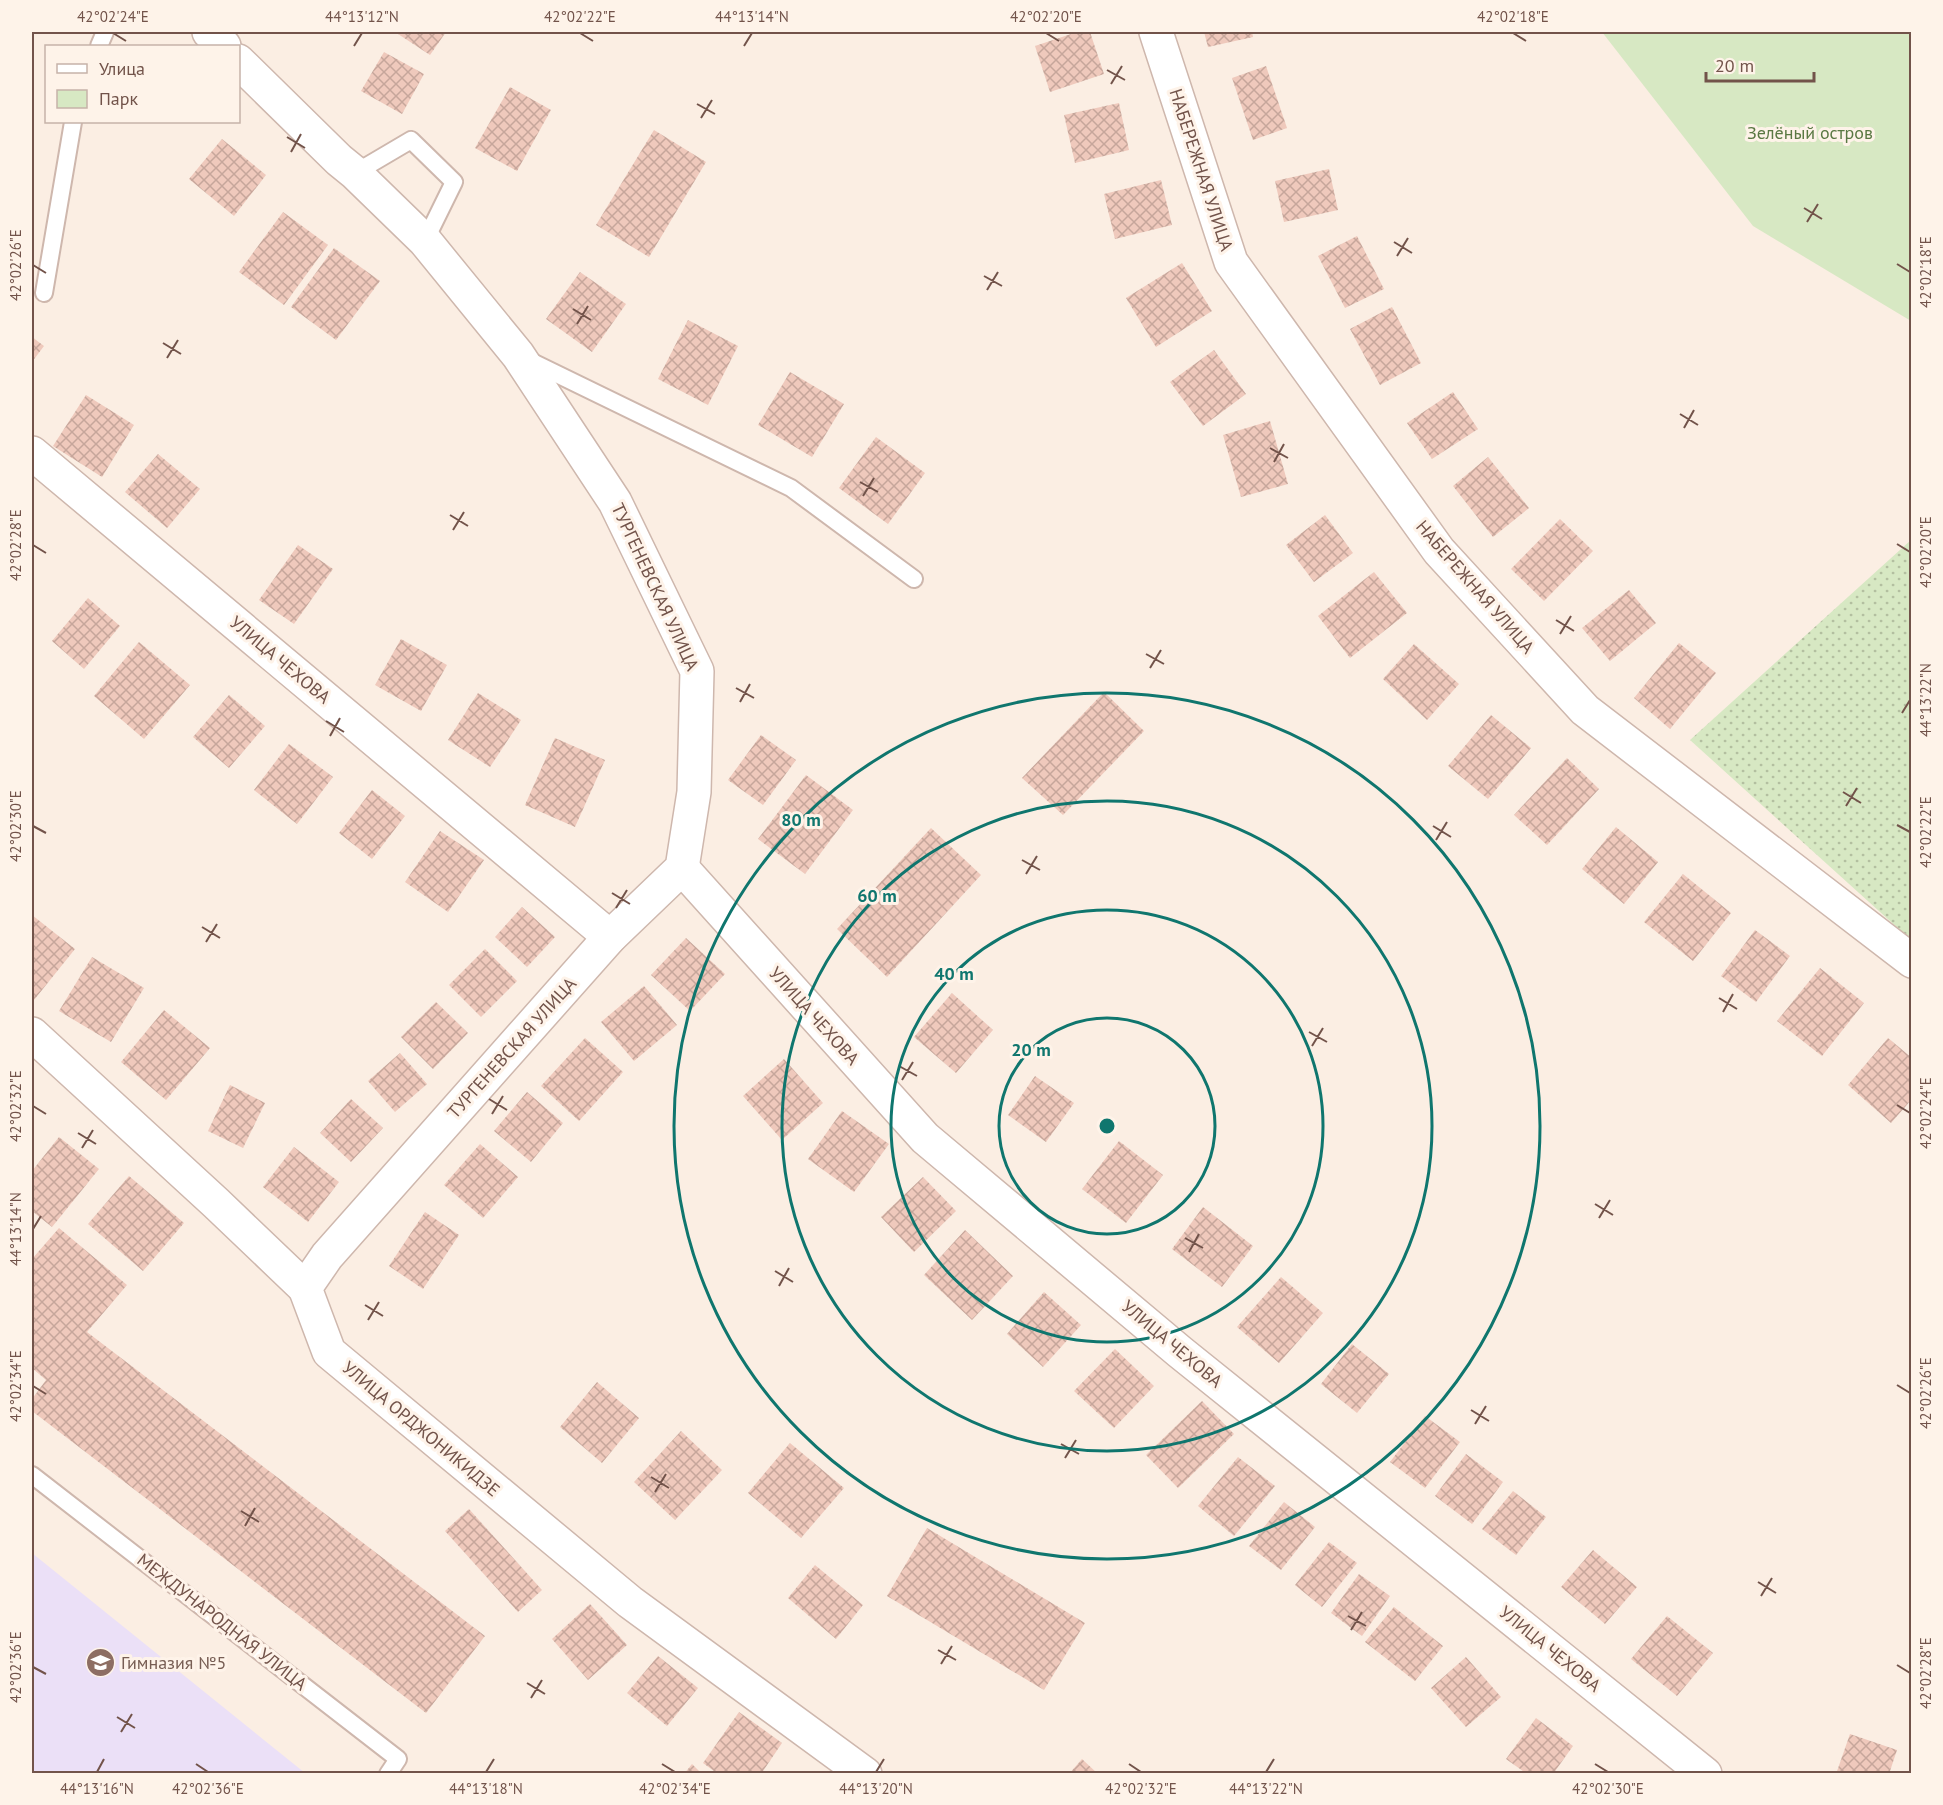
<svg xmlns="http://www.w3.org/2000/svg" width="1943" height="1805" font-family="'PT Sans',sans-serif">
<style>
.education{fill:#ebe0f7}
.grass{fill:url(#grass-dots)}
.green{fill:#d7e8c3}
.building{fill:url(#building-cross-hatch)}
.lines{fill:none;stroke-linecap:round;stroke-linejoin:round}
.service-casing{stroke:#ceb7ad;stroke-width:20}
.minor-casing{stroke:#ceb7ad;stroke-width:36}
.tertiary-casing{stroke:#ceb7ad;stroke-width:36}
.service{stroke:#fff;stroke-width:16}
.minor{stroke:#fff;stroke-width:33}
.tertiary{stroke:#fff;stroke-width:33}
.ticks{fill:none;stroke:#72534a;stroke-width:2}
.ring{fill:none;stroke:#0f766e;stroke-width:3}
.labels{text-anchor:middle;stroke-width:6;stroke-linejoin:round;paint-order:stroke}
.park-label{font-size:18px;fill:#5a7843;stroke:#fef3e9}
.street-label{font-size:18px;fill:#72534a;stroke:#fef3e9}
.education-label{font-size:18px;fill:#785e54;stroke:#fef3e9;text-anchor:start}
.centre{fill:#0f766e;stroke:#fef3e9;stroke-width:3}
.ring-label{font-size:18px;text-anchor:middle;font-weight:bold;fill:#0f766e;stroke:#fef3e9;stroke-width:6;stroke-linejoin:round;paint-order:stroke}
.neatline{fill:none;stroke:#72534a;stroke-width:2}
.ticks-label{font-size:15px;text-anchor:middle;fill:#72534a}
</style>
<defs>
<pattern id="grass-dots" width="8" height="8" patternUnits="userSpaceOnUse" patternTransform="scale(1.5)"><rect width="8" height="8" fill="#d7e8c3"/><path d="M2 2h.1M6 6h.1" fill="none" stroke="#b3bfa0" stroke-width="1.8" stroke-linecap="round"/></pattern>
<pattern id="building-cross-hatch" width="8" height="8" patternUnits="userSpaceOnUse" patternTransform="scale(1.5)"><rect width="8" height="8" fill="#efc9bc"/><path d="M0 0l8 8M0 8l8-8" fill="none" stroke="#c6a69b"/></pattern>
</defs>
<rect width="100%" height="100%" fill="#fbeee3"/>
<!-- education -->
<path class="education" d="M32,1553l273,220h-273z"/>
<!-- grass -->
<path class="grass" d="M1911,540v400l-221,-200z"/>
<!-- green -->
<path class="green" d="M1602,32h309v289l-158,-95z"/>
<!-- building -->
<g class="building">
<path d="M395,32h51l-16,23z"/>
<path d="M1077,32h13l14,42 -54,18 -15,-46z"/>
<path d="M1204,32h48l1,5 -45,10z"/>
<path d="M384,52l40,22 -22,40 -41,-23z"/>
<path d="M1266,66l21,62 -34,12 -21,-62z"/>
<path d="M510,87l41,23 -34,61 -42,-23z"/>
<path d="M1119,103l10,47 -54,13 -11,-48z"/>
<path d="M654,130l52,32 -57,95 -53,-32z"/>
<path d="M222,139l44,36 -32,41 -45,-37z"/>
<path d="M1329,169l9,41 -54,12 -9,-41z"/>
<path d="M1161,180l11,45 -57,14 -11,-45z"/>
<path d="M283,212l45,33 -44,60 -45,-33z"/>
<path d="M1357,236l27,53 -39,19 -27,-52z"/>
<path d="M334,248l46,33 -44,59 -45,-33z"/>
<path d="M1182,263l30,48 -56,36 -30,-49z"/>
<path d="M580,272l46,32 -34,48 -46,-33z"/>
<path d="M1392,307l29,56 -41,22 -30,-56z"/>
<path d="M688,320l50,26 -30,59 -50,-26z"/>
<path d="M32,337l12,9 -12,16z"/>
<path d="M1214,350l32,44 -43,32 -33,-44z"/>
<path d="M790,372l54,32 -32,53 -54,-32z"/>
<path d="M1453,392l25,37 -46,30 -25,-36z"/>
<path d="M86,395l48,30 -32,52 -49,-31z"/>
<path d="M1270,421l18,63 -47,13 -18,-62z"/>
<path d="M876,437l49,36 -37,51 -49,-36z"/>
<path d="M158,454l42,35 -33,39 -42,-36z"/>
<path d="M1488,457l41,51 -36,29 -40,-51z"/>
<path d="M1325,515l28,38 -39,29 -28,-37z"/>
<path d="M1560,519l33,32 -49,50 -33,-32z"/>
<path d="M298,545l35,24 -39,55 -35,-24z"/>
<path d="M1374,572l33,41 -57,45 -32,-42z"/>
<path d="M1629,590l27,33 -46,38 -28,-33z"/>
<path d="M88,598l32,28 -36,43 -32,-28z"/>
<path d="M401,639l46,26 -26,46 -46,-26z"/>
<path d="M139,642l51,43 -46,54 -50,-43z"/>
<path d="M1679,643l37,30 -46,56 -36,-31z"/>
<path d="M1414,644l45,40 -32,36 -44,-41z"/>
<path d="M1104,692l40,39 -81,84 -41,-37z"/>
<path d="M478,693l43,27 -31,47 -42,-27z"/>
<path d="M229,695l36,31 -36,42 -36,-31z"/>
<path d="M1491,715l40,33 -43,51 -40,-33z"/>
<path d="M761,735l35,25 -33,45 -35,-25z"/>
<path d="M555,738l50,22 -30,67 -50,-22z"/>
<path d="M289,744l44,33 -36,47 -43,-34z"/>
<path d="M1567,758l32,31 -52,56 -33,-30z"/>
<path d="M806,775l47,35 -48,64 -47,-35z"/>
<path d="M372,790l33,26 -33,43 -33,-26z"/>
<path d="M1616,827l42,35 -34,42 -42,-35z"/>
<path d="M931,828l50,47 -94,102 -50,-48z"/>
<path d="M440,831l44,29 -36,52 -43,-30z"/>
<path d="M1683,874l48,39 -38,48 -49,-39z"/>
<path d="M522,907l33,30 -28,30 -32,-30z"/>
<path d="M32,915l43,34 -41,51 -2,-2z"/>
<path d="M1755,930l35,26 -34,46 -35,-26z"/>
<path d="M686,938l39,36 -35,37 -39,-36z"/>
<path d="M485,949l32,32 -36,36 -32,-32z"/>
<path d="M92,957l52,31 -33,54 -52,-31z"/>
<path d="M1820,968l44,35 -42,53 -45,-35z"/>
<path d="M644,986l33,39 -43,36 -33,-39z"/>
<path d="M952,993l41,37 -37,43 -42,-36z"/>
<path d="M436,1002l32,31 -35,36 -32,-32z"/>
<path d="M164,1010l46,38 -44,52 -45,-38z"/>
<path d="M585,1038l38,34 -44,49 -38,-35z"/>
<path d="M1888,1038l24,20v41l-21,24 -43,-38z"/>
<path d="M400,1053l27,31 -32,28 -27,-31z"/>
<path d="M784,1059l39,44 -41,37 -39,-44z"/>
<path d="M1035,1076l39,27 -28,39 -38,-27z"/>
<path d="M230,1085l35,18 -22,45 -35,-17z"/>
<path d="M527,1092l36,31 -32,39 -37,-31z"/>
<path d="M351,1099l32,29 -32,34 -31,-29z"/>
<path d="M842,1111l47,33 -35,48 -46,-33z"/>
<path d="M59,1137l40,32 -47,58 -20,-16v-40z"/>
<path d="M1119,1141l44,34 -37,48 -44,-34z"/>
<path d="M480,1144l38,33 -35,41 -39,-33z"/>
<path d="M294,1147l45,35 -31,40 -45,-35z"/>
<path d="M129,1176l55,47 -41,48 -55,-47z"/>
<path d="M923,1177l33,34 -42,41 -33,-35z"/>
<path d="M1203,1207l50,39 -31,41 -50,-38z"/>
<path d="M425,1212l34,23 -36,54 -34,-23z"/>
<path d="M59,1228l68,57 -40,47 398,304 -59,77 -394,-302v-12l14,-19 -14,-12v-109z"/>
<path d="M965,1230l48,46 -41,44 -48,-45z"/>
<path d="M1281,1277l42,36 -44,50 -42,-36z"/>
<path d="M1044,1292l37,33 -38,42 -36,-33z"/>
<path d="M1352,1344l37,30 -32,39 -36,-29z"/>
<path d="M1115,1349l39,37 -40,42 -40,-37z"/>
<path d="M597,1382l42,36 -37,45 -42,-36z"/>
<path d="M1202,1401l32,33 -56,54 -32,-33z"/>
<path d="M1425,1416l35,26 -35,46 -35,-26z"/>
<path d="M681,1431l41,39 -47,50 -41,-38z"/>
<path d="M790,1443l54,45 -43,50 -53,-45z"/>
<path d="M1466,1454l37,28 -31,42 -37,-28z"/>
<path d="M1238,1457l37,29 -41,50 -36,-30z"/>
<path d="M1513,1491l33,26 -30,38 -34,-26z"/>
<path d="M1284,1502l31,25 -34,43 -32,-24z"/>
<path d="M469,1509l73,81 -24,22 -73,-81z"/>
<path d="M927,1528l158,95 -41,67 -157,-94z"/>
<path d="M1329,1542l28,21 -35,44 -27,-22z"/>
<path d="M1593,1550l44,37 -32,37 -44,-37z"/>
<path d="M815,1565l48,40 -27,34 -48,-41z"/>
<path d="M1359,1574l31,22 -28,40 -31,-23z"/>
<path d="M590,1604l37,41 -39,35 -36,-41z"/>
<path d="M1394,1607l49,39 -28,35 -50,-39z"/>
<path d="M1667,1616l46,37 -36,43 -46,-37z"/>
<path d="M658,1656l40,32 -31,38 -40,-33z"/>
<path d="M1466,1657l35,40 -35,30 -35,-39z"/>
<path d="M739,1712l43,31 -21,31h-43l-15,-11z"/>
<path d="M1536,1718l37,28 -20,28h-26l-21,-15z"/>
<path d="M1850,1734l47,16 -8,24h-53z"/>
<path d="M1082,1759l16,15h-29z"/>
<path d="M692,1764l10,10h-18z"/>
</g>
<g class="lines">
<defs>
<g id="service">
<path d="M99,46l6,-14"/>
<path d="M355,173l56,-33 43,42 -29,59"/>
<path d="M44,293l29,-171"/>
<path d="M528,360l263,128 123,91"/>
<path d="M32,1475l366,284 -10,15"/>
</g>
<g id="minor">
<path d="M1156,32l75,230 208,289 146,159 327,251"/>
<path d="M32,453l578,484"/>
<path d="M682,868l243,270 255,214 525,422"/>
<path d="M32,1034l184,169 89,85"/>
</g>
<g id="tertiary">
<path d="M209,32l15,14"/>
<path d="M238,61l101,99 16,13 70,68 93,114 97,147 82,169 -3,121 -12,76 -72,69 -283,319 -22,32 24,64 301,250 235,172"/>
</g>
</defs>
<!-- service casing -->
<use href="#service" class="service-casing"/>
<!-- minor casing -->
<use href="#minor" class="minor-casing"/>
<!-- tertiary casing -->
<use href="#tertiary" class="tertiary-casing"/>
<!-- service -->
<use href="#service" class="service"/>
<!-- minor -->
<use href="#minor" class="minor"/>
<!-- tertiary -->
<use href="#tertiary" class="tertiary"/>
</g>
<!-- ticks -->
<path class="ticks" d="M113,33l13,8M580,33l13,8M1046,33l13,8M1513,33l13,8M354,46l8,-13M744,46l8,-13M1107,70l18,10M1111,84l11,-18M697,104l18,10M701,118l11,-18M287,137l18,11M291,152l10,-18M1804,208l18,11M1807,222l11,-18M1394,242l18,11M1397,256l11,-18M1897,264l13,8M33,265l13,8M984,276l18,10M987,290l11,-18M573,309l18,11M577,324l11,-18M163,343l18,11M167,358l11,-18M1680,414l18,11M1684,428l10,-18M1270,448l18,10M1274,462l10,-18M860,482l18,10M863,496l11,-18M450,515l18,11M453,530l11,-18M1897,544l13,8M33,545l13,8M1556,620l18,11M1560,634l11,-18M1146,654l18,10M1150,668l11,-18M736,688l18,10M740,702l10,-18M1902,713l8,-13M326,721l18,11M330,736l10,-18M1843,792l18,11M1846,806l11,-18M1897,825l13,7M33,826l13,7M1433,826l18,11M1436,840l11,-18M1022,860l18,10M1026,874l11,-18M612,893l18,11M616,908l11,-18M202,927l18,11M206,942l11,-18M1719,998l18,11M1723,1012l10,-18M1309,1032l18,10M1312,1046l11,-18M899,1066l18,10M902,1080l11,-18M489,1099l18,11M1897,1105l13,8M33,1106l13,8M492,1114l11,-18M78,1133l18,11M82,1148l11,-18M1595,1204l18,11M1599,1218l11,-18M33,1229l8,-13M1185,1238l18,10M1189,1252l10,-18M775,1271l18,11M779,1286l10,-18M365,1305l18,11M368,1320l11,-18M1897,1385l13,8M33,1386l13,8M1471,1410l18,11M1475,1424l11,-18M1061,1444l18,10M1065,1458l11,-18M651,1477l18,11M655,1492l11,-18M241,1511l18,11M245,1526l10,-18M1758,1582l18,11M1761,1596l11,-18M1348,1616l18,10M1351,1630l11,-18M938,1650l18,10M941,1664l11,-18M1897,1665l13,8M33,1667l13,7M527,1683l18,11M531,1698l11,-18M117,1717l18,11M121,1732l11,-18M196,1764l12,8M662,1764l13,8M1129,1764l12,8M1595,1764l13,8M97,1772l7,-13M486,1772l8,-13M876,1772l8,-13M1266,1772l8,-13"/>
<!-- distance rings -->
<g class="ring">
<circle cx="1107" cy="1126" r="108"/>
<circle cx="1107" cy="1126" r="216"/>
<circle cx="1107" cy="1126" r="325"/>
<circle cx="1107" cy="1126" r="433"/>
</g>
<!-- icons -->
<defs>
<symbol id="school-disc" viewBox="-11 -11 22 22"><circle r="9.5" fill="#8d6e63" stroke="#fef3e9"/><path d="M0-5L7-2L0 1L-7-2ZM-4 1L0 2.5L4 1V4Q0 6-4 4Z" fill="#fff"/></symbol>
</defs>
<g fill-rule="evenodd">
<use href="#school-disc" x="84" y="1646" width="33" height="33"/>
</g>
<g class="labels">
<!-- park labels -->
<g class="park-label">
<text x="1810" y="139">Зелёный остров</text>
</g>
<!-- street labels -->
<g class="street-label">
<text transform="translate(1201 170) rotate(72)" y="6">НАБЕРЕЖНАЯ УЛИЦА</text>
<text transform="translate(655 587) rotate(65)" y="6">ТУРГЕНЕВСКАЯ УЛИЦА</text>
<text transform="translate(1475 587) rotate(49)" y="6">НАБЕРЕЖНАЯ УЛИЦА</text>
<text transform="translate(280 660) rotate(40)" y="6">УЛИЦА ЧЕХОВА</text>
<text transform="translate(814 1016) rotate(48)" y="6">УЛИЦА ЧЕХОВА</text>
<text transform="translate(512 1048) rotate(-48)" y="6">ТУРГЕНЕВСКАЯ УЛИЦА</text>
<text transform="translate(1172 1344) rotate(40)" y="6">УЛИЦА ЧЕХОВА</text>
<text transform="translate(421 1429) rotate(40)" y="6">УЛИЦА ОРДЖОНИКИДЗЕ</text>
<text transform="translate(222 1622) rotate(38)" y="6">МЕЖДУНАРОДНАЯ УЛИЦА</text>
<text transform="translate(1550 1649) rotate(39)" y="6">УЛИЦА ЧЕХОВА</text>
</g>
<!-- education labels -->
<g class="education-label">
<text x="121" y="1669">Гимназия №5</text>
</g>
</g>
<circle cx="1107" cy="1126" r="9" class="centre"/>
<g class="ring-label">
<text x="801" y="826">80 m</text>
<text x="877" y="902">60 m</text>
<text x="954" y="980">40 m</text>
<text x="1031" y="1056">20 m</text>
</g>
<!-- border -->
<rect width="1943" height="1805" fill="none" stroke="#fef3e9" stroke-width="66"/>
<!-- legend -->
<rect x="45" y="45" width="195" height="78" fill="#fef3e9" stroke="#c6b3a9" stroke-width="1.5"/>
<rect x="57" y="64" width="30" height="9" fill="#ffffff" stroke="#c6b3a9" stroke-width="1.5"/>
<text x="99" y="75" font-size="18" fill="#72534a">Улица</text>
<rect x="57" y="90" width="30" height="18" fill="#d7e8c3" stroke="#c6b3a9" stroke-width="1.5"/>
<text x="99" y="105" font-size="18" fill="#72534a">Парк</text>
<!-- scale -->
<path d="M1706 72v9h108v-9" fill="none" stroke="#72534a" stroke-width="3"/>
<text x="1715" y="72" font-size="18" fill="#72534a" stroke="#fef3e9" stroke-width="4.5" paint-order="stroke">20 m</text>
<rect x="33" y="33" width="1877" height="1739" class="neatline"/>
<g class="ticks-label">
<text x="113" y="22">42°02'24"E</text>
<text x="362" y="22">44°13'12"N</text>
<text x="580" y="22">42°02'22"E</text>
<text x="752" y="22">44°13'14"N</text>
<text x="1046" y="22">42°02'20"E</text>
<text x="1513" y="22">42°02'18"E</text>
<text transform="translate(16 265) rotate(-90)" y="5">42°02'26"E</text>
<text transform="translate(1926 272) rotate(-90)" y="5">42°02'18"E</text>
<text transform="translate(16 545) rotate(-90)" y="5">42°02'28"E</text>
<text transform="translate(1926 552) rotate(-90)" y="5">42°02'20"E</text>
<text transform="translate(1926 700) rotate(-90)" y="5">44°13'22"N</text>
<text transform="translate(16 826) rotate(-90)" y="5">42°02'30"E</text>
<text transform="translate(1926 832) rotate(-90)" y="5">42°02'22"E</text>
<text transform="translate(16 1106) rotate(-90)" y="5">42°02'32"E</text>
<text transform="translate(1926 1113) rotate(-90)" y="5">42°02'24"E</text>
<text transform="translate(16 1229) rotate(-90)" y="5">44°13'14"N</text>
<text transform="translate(16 1386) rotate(-90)" y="5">42°02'34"E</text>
<text transform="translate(1926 1393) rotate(-90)" y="5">42°02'26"E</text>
<text transform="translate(16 1667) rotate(-90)" y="5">42°02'36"E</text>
<text transform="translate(1926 1673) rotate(-90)" y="5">42°02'28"E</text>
<text x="97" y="1794">44°13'16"N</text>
<text x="208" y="1794">42°02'36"E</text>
<text x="486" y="1794">44°13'18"N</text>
<text x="675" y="1794">42°02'34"E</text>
<text x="876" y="1794">44°13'20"N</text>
<text x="1141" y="1794">42°02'32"E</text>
<text x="1266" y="1794">44°13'22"N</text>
<text x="1608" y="1794">42°02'30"E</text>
</g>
</svg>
